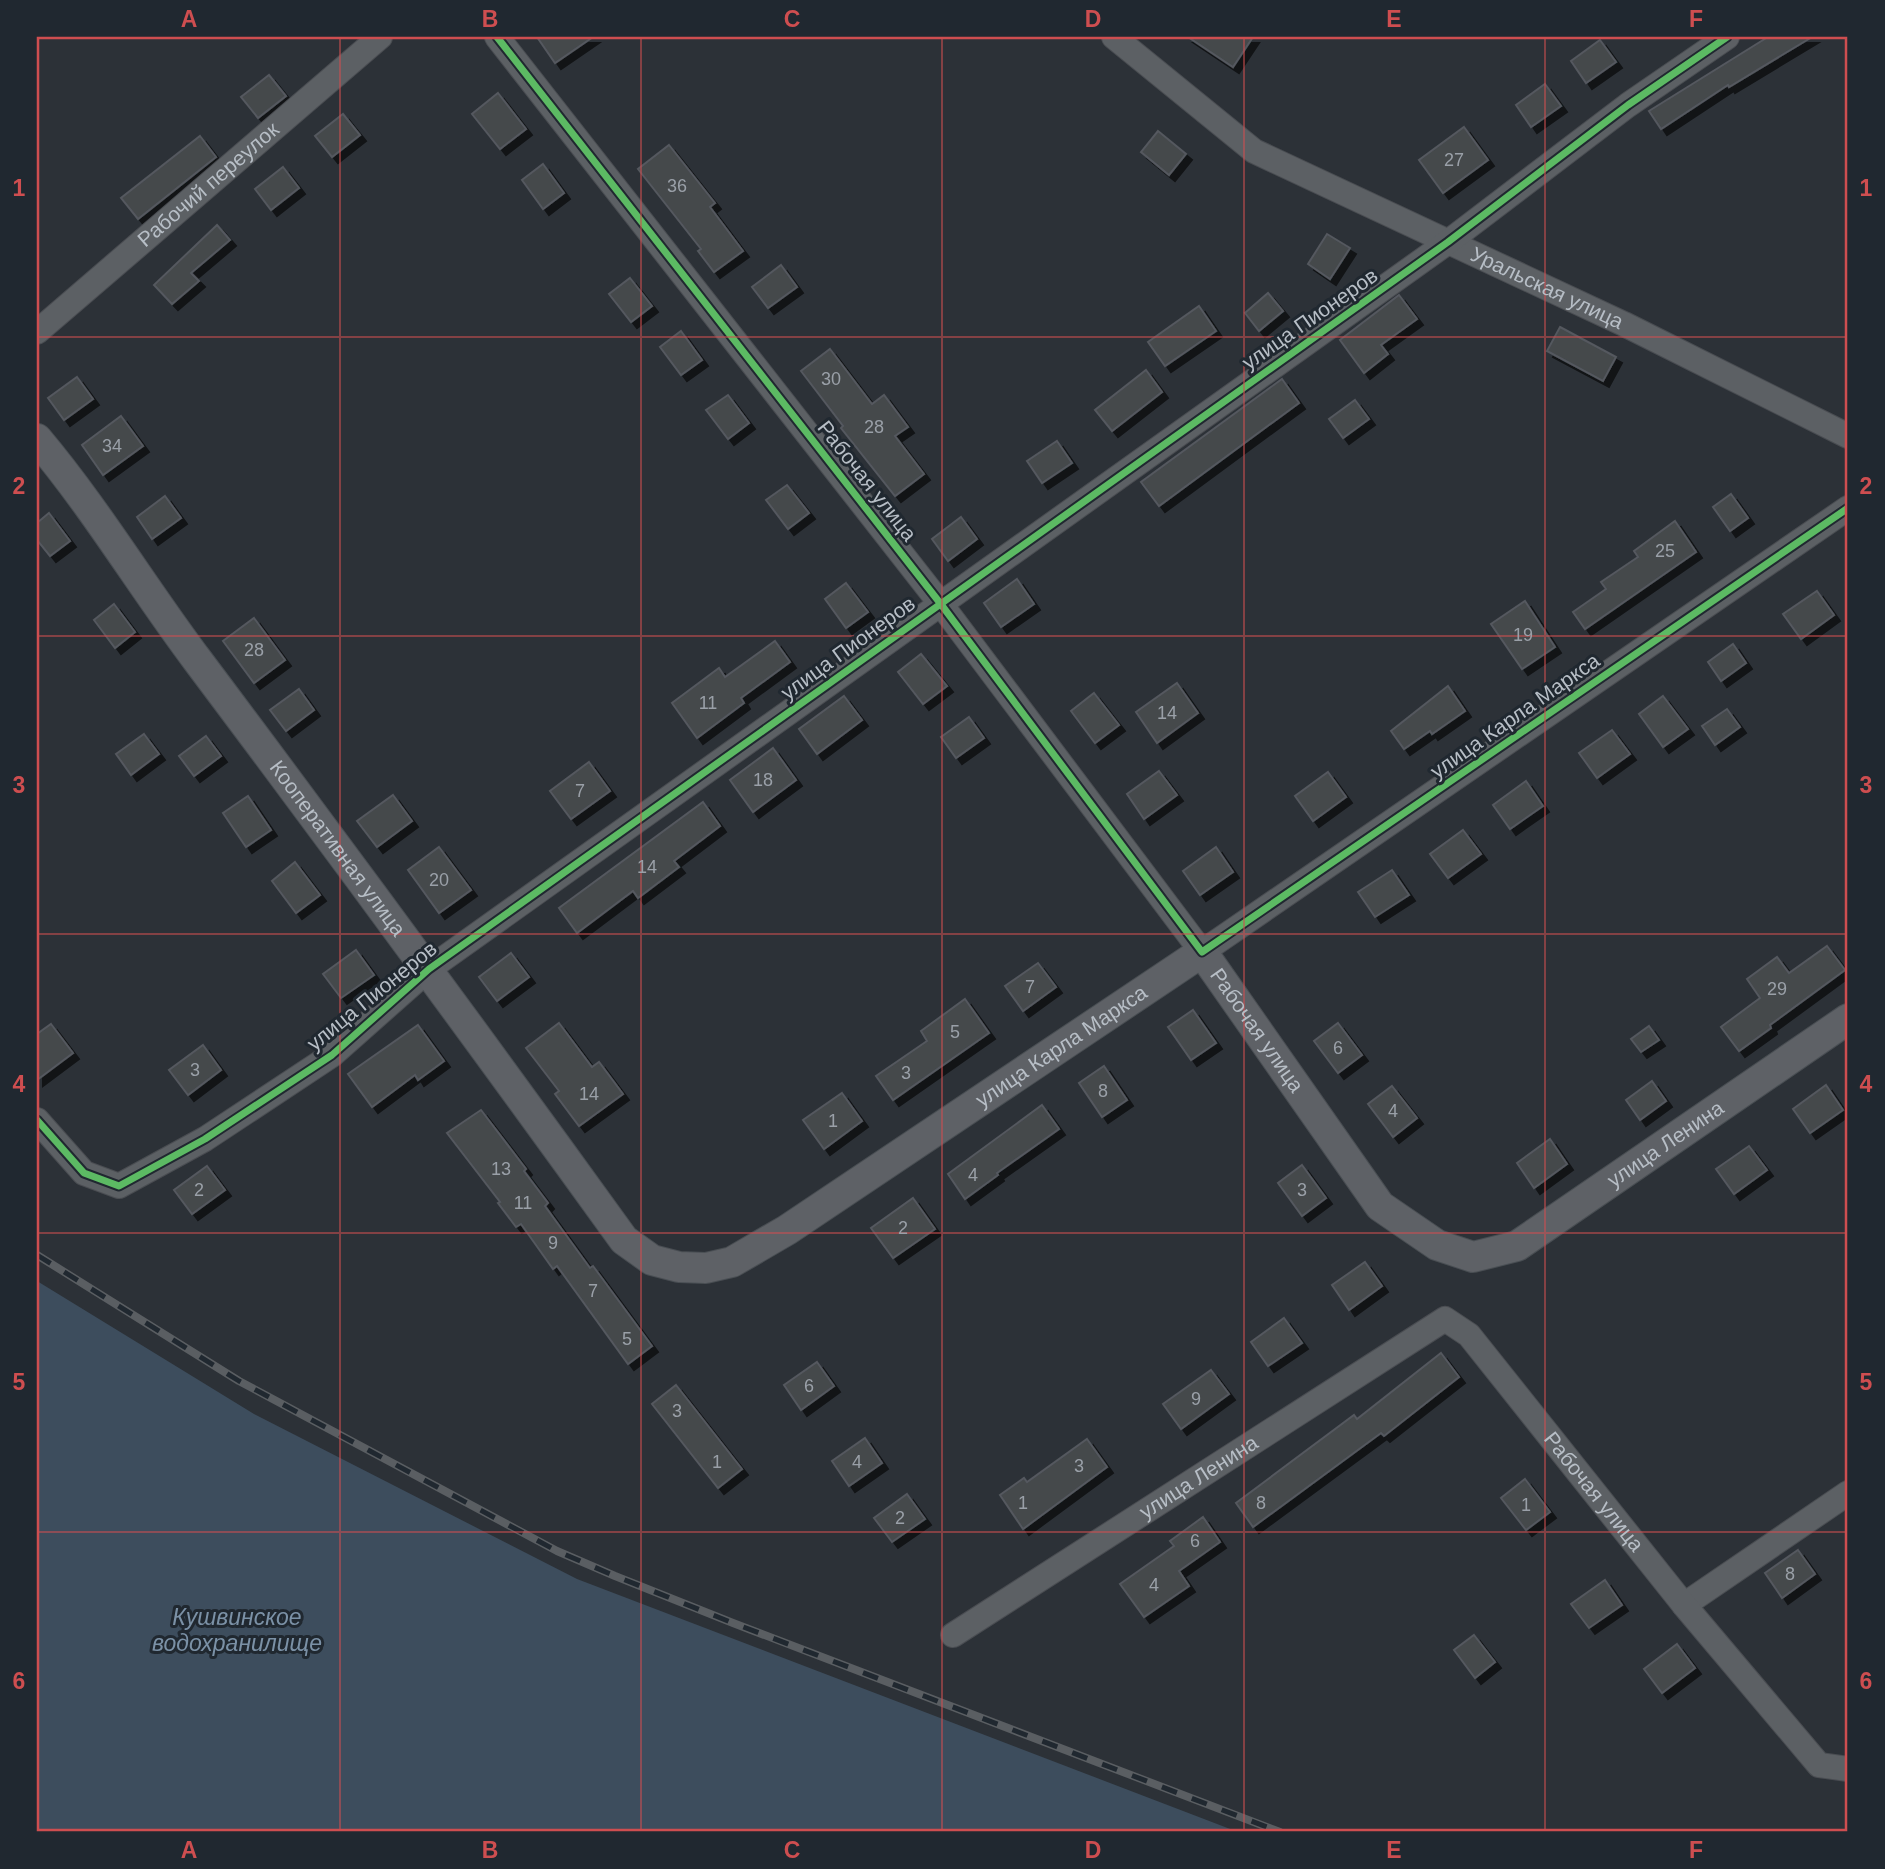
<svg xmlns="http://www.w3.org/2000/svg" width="1885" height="1869" font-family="Helvetica,sans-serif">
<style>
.water{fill:#3d4d5d}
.building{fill:#44484c;stroke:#54585e;stroke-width:2;filter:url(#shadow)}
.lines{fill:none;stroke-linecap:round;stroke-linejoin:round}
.minor-casing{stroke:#4a4d52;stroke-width:26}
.major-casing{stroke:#494e53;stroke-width:32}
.minor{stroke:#5c6064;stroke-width:24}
.major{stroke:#5e6166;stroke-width:30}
.rail-casing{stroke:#5a5e62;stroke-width:8}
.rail{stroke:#202830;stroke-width:5;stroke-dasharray:16;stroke-linecap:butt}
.cycleway-casing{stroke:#202830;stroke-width:11}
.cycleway{stroke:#5cba63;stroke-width:7}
.grid{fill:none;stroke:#ce4e50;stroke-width:2;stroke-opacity:0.55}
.labels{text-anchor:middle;stroke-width:6;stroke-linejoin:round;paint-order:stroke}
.number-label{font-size:18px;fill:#9aa0a8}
.street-label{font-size:21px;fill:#b7bec6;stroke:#202830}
.water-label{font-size:23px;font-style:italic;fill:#7b91a6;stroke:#202830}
.neatline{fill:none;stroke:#ce4e50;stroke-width:2.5}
.grid-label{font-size:23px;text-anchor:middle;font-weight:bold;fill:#ce4e50}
</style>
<defs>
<filter id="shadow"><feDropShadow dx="6" dy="6" stdDeviation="0" flood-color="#0009"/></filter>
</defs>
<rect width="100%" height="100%" fill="#2c3137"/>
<!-- water -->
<path class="water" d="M37,1281l217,133 323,165 661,253h-1201z"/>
<!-- building -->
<g class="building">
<path d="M537,37h56l-38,26z"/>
<path d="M1188,37h65l-20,30z"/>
<path d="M1768,37h44l-83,50 -1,-2 -67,44 -12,-18z"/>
<path d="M1600,40l16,22 -30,21 -15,-22z"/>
<path d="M269,75l17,21 -28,22 -17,-21z"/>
<path d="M1545,84l16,22 -30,21 -15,-22z"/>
<path d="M498,93l28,36 -26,20 -28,-35z"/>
<path d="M343,114l17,21 -28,22 -17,-21z"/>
<path d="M1464,127l24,33 -45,33 -24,-33z"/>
<path d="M1158,131l28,23 -17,21 -28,-23z"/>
<path d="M200,136l16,21 -78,62 -17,-21z"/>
<path d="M669,145l46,58 -5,4 33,44 -29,21 -16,-21 3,-2 -63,-80z"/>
<path d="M543,164l21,29 -21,16 -21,-29z"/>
<path d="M283,167l16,21 -28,22 -16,-21z"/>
<path d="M217,225l13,15 -39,33 8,8 -27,23 -18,-19z"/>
<path d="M1327,234l23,14 -20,31 -22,-15z"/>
<path d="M781,265l16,22 -29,21 -16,-21z"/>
<path d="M630,278l22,28 -21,16 -22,-28z"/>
<path d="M1268,293l15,18 -24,20 -14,-18z"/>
<path d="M1399,295l18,24 -36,26 7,9 -24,19 -24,-33z"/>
<path d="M1199,306l17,25 -51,35 -17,-24z"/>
<path d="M1560,327l56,30 -13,24 -56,-30z"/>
<path d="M681,331l21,29 -21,15 -21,-28z"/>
<path d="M830,349l42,55 12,-9 24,32 -13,9 29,38 -29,22 -54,-68 2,-2 -42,-55z"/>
<path d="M1146,370l16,22 -50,39 -17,-21z"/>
<path d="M77,377l16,22 -29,21 -16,-22z"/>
<path d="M1282,379l17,24 -140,103 -18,-24z"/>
<path d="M728,395l21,28 -21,16 -22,-29z"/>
<path d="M1355,400l14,19 -26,19 -14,-19z"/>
<path d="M121,416l22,30 -40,29 -21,-30z"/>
<path d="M1057,441l15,22 -30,20 -15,-22z"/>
<path d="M787,485l22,28 -21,16 -22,-29z"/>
<path d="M1731,494l17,24 -18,13 -17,-24z"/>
<path d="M165,496l16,22 -29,21 -15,-22z"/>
<path d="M49,513l21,28 -20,15 -13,-16v-17z"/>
<path d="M961,517l16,22 -29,22 -16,-22z"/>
<path d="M1675,521l21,31 -111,77 -12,-17 33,-23 -5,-7 37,-25 -4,-6z"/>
<path d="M1017,579l17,25 -33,23 -17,-24z"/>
<path d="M846,583l22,29 -22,16 -21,-29z"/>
<path d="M1817,591l17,24 -33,24 -18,-25z"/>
<path d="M1525,601l30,46 -33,22 -31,-45z"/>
<path d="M114,604l21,28 -20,16 -21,-28z"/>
<path d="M254,618l31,42 -31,23 -31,-42z"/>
<path d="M775,641l15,21 -49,36 3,5 -47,35 -25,-35 47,-35 6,9z"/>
<path d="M1733,644l13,19 -25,18 -13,-19z"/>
<path d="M921,654l26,32 -24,18 -25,-32z"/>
<path d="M1177,683l21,30 -41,30 -21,-31z"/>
<path d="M1448,686l17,25 -33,23 -2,-3 -26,18 -13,-18z"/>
<path d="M299,689l15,21 -28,21 -16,-21z"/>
<path d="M1094,693l25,32 -24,18 -24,-32z"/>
<path d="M844,696l18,24 -45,34 -18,-25z"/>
<path d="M1663,696l25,33 -25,18 -24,-33z"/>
<path d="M1727,709l13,18 -25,18 -13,-19z"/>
<path d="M969,717l15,21 -28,20 -15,-21z"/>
<path d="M1612,730l18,24 -33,24 -18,-25z"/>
<path d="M144,734l15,20 -28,21 -15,-21z"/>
<path d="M206,736l15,20 -27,20 -15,-20z"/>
<path d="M773,748l23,32 -43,32 -23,-32z"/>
<path d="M589,762l21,29 -39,28 -21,-28z"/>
<path d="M1159,771l18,24 -33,24 -17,-25z"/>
<path d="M1328,772l18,25 -33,24 -18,-25z"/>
<path d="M1526,781l17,25 -33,23 -17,-24z"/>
<path d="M393,795l19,26 -35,26 -20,-26z"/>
<path d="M248,796l23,34 -25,17 -23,-34z"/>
<path d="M703,802l17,24 -46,35 5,6 -41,31 -5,-7 -56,42 -18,-25z"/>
<path d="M1463,830l18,24 -33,24 -18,-24z"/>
<path d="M439,847l32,43 -32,23 -31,-43z"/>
<path d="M1216,847l17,25 -33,23 -17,-24z"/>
<path d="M295,862l25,33 -24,18 -24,-32z"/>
<path d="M1392,870l17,25 -34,22 -17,-25z"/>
<path d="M1827,946l18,24 -75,55 1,3 -32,23 -18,-24 39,-29 -13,-19 30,-22 12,16z"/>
<path d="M356,950l18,25 -33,23 -18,-24z"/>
<path d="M511,953l18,24 -32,24 -18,-24z"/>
<path d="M1038,963l18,24 -33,24 -18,-25z"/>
<path d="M965,999l24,34 -96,67 -17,-24 51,-35 -6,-10z"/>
<path d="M1193,1010l23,33 -25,17 -23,-33z"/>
<path d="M559,1023l33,44 7,-5 24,32 -44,32 -24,-32 4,-3 -33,-43z"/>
<path d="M1338,1023l24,32 -24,18 -24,-32z"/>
<path d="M51,1024l22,29 -36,27v-46z"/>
<path d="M418,1025l26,36 -26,19 -3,-5 -43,32 -24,-33z"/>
<path d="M1649,1026l10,14 -18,12 -10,-13z"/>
<path d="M203,1045l18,25 -33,25 -19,-25z"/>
<path d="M1104,1066l23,34 -25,17 -23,-34z"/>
<path d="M1652,1081l14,20 -26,19 -14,-20z"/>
<path d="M1826,1085l17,25 -33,23 -17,-24z"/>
<path d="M1392,1086l25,32 -24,19 -25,-33z"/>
<path d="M842,1093l20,28 -38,28 -21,-29z"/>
<path d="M1042,1105l17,24 -62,44 1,2 -33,24 -17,-25z"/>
<path d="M481,1110l45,59 -2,2 24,32 -3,3 45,62 3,-2 59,80 -24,18 -71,-98 -4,3 -32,-45 -5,3 -18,-24 2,-1 -53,-69z"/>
<path d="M1550,1139l17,25 -33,24 -17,-25z"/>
<path d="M1749,1146l18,24 -33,24 -18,-25z"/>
<path d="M1302,1165l24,33 -24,18 -24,-33z"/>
<path d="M207,1166l18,24 -33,24 -18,-24z"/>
<path d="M913,1198l22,31 -42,29 -22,-30z"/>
<path d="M1365,1262l17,24 -33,24 -17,-25z"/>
<path d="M1284,1318l18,25 -34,23 -17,-24z"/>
<path d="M1441,1353l18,24 -75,59 -3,-3 -128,94 -17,-24 118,-88 3,4z"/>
<path d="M817,1362l17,24 -33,24 -17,-25z"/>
<path d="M1211,1370l18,24 -48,35 -18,-25z"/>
<path d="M676,1385l66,84 -24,19 -66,-84z"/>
<path d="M865,1438l17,25 -33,23 -17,-25z"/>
<path d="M1087,1439l20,28 -84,62 -23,-34 24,-17 3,4z"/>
<path d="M1525,1479l25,33 -24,18 -25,-32z"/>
<path d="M907,1494l18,25 -33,23 -18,-24z"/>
<path d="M1203,1517l17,25 -41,29 10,15 -45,31 -24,-33 54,-38 -4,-5z"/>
<path d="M1798,1550l17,24 -33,24 -17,-25z"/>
<path d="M1605,1580l17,25 -33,23 -18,-24z"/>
<path d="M1474,1635l21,27 -20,16 -21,-28z"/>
<path d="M1677,1644l18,24 -33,25 -18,-24z"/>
</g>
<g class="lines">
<defs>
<g id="minor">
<path d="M497,37l443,566 262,349 646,-444"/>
<path id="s1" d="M1114,37l140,114 370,173 224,112"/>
<path id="s2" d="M37,332l343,-295"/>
<path d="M37,1120l47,53 35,13 86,-47 127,-84 97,-86 1019,-727 180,-137 99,-68"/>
<path d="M1684,1605l164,-112"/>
<path id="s3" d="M953,1635l492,-316 24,16 215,270 135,160 29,4"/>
</g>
<g id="major">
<path id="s4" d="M37,439c59,70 106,149 161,222 144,192 286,385 426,579l28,20 27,7 27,1 26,-6 55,-32 415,-278 178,254 57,39 36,12 44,-11 331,-227"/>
</g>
</defs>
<!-- minor casing -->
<use href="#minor" class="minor-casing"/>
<!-- major casing -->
<use href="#major" class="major-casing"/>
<!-- minor -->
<use href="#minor" class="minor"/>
<!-- major -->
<use href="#major" class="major"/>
<defs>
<path id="rail" d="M37,1255l202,126 318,170 58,25 118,47 547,209"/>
</defs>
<!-- rail casing -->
<use href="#rail" class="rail-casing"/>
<!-- rail -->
<use href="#rail" class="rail"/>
<defs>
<g id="cycleway">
<path d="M497,37l443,566 262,349 646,-444"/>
<path d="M37,1120l47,53 35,13 86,-47 127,-84 97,-86 1019,-727 180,-137 99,-68"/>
</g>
</defs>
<!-- cycleway casing -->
<use href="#cycleway" class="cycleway-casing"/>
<!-- cycleway -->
<use href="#cycleway" class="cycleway"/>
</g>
<!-- grid -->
<path class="grid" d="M340,37v1795M641,37v1795M942,37v1795M1244,37v1795M1545,37v1795M37,337h1811M37,636h1811M37,934h1811M37,1233h1811M37,1532h1811"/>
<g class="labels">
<!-- number labels -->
<g class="number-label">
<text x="1454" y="166">27</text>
<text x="677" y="192">36</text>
<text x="831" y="385">30</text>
<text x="874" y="433">28</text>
<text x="112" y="452">34</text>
<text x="1665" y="557">25</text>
<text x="1523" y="641">19</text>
<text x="254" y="656">28</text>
<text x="708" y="709">11</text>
<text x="1167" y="719">14</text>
<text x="763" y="786">18</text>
<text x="580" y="797">7</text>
<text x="647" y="873">14</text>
<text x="439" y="886">20</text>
<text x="1030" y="993">7</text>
<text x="1777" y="995">29</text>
<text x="955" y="1038">5</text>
<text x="1338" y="1054">6</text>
<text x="195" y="1076">3</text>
<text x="906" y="1079">3</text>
<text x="1103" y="1097">8</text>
<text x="589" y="1100">14</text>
<text x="1393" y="1117">4</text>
<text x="833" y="1127">1</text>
<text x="501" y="1175">13</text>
<text x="973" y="1181">4</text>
<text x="199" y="1196">2</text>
<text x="1302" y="1196">3</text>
<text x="523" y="1209">11</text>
<text x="903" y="1234">2</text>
<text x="553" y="1249">9</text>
<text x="593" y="1297">7</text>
<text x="627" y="1345">5</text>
<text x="809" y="1392">6</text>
<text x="1196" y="1405">9</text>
<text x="677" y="1417">3</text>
<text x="717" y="1468">1</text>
<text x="857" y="1468">4</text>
<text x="1079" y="1472">3</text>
<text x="1023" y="1509">1</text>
<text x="1261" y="1509">8</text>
<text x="1526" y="1511">1</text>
<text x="900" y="1524">2</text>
<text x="1195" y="1547">6</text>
<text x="1790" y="1580">8</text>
<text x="1154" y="1591">4</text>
</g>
<!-- street labels -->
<g class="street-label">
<text dy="7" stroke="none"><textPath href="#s2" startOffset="226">Рабочий переулок</textPath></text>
<text dy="7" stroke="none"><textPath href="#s1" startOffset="504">Уральская улица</textPath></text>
<text transform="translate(1310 319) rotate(-35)" y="7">улица Пионеров</text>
<text transform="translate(867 481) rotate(52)" y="7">Рабочая улица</text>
<text transform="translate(848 648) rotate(-36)" y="7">улица Пионеров</text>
<text transform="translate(1515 716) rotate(-35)" y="7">улица Карла Маркса</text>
<text dy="7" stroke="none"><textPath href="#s4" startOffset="508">Кооперативная улица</textPath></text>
<text transform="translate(372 996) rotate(-39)" y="7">улица Пионеров</text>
<text dy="7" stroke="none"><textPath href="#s4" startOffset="1768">Рабочая улица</textPath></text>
<text dy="7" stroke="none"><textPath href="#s4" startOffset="1503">улица Карла Маркса</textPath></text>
<text dy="7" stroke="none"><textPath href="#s4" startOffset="2315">улица Ленина</textPath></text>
<text dy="7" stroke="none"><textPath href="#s3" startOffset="292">улица Ленина</textPath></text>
<text dy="7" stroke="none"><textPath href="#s3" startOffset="814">Рабочая улица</textPath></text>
</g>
<!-- water labels -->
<g class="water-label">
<text x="237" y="1625">Кушвинское<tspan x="237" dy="26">водохранилище</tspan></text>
</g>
</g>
<!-- border -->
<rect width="1885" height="1869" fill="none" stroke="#202830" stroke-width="77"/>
<rect x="38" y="38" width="1808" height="1792" class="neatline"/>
<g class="grid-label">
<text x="189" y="27">A</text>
<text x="490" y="27">B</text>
<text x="792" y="27">C</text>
<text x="1093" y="27">D</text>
<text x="1394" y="27">E</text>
<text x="1696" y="27">F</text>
<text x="19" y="196">1</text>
<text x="1866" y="196">1</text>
<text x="19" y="494">2</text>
<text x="1866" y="494">2</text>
<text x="19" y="793">3</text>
<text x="1866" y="793">3</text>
<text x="19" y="1092">4</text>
<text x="1866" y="1092">4</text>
<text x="19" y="1390">5</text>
<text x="1866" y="1390">5</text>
<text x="19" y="1689">6</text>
<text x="1866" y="1689">6</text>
<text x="189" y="1858">A</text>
<text x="490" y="1858">B</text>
<text x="792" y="1858">C</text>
<text x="1093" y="1858">D</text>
<text x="1394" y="1858">E</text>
<text x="1696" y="1858">F</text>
</g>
</svg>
